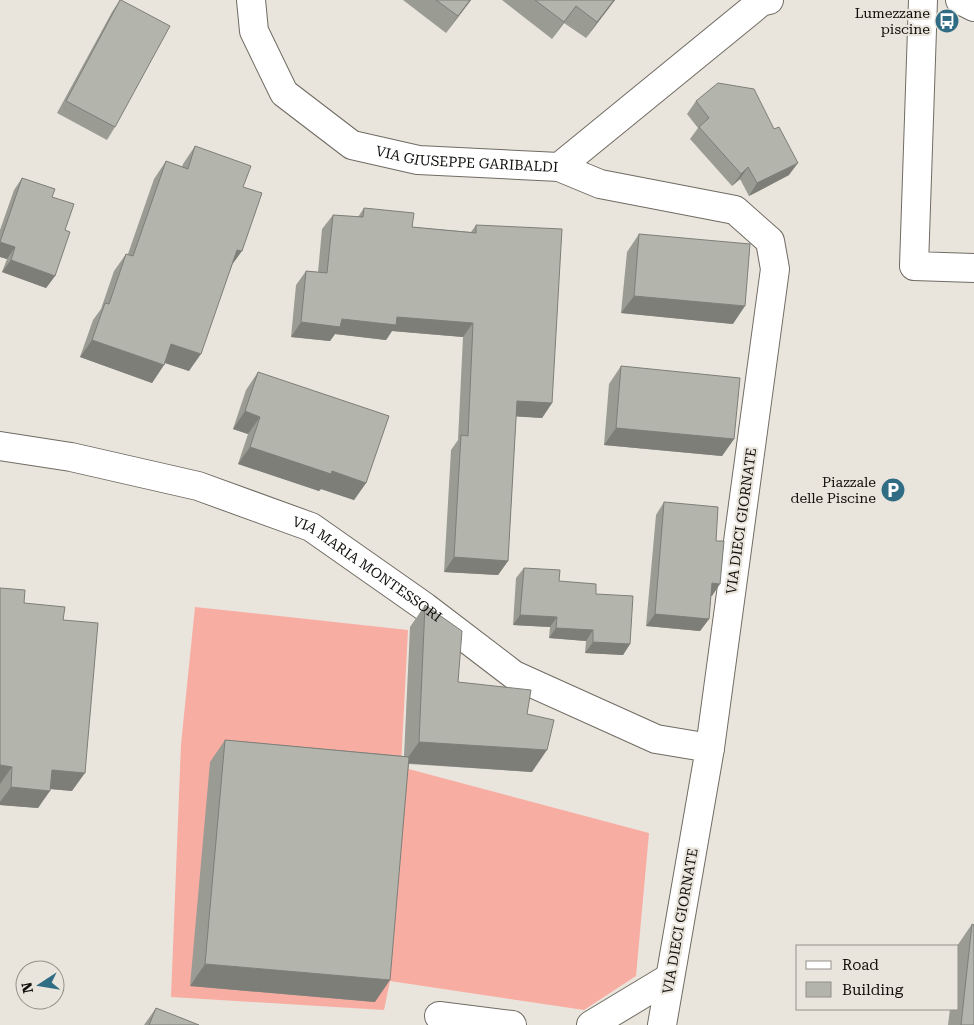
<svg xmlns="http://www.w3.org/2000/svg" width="974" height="1025" font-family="'Roboto Serif',serif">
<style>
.pitch{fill:#f8ada3}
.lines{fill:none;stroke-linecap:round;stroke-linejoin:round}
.minor-casing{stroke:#706b63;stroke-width:30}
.minor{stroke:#fff;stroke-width:28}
.wall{fill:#9a9b93}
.shaded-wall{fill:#7d7e78}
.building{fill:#b3b4ab;stroke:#7d7e78}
.labels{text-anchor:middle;stroke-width:4.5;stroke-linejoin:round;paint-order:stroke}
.poi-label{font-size:14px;fill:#12100d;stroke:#eae5dc;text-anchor:end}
.street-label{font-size:14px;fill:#12100d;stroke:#eae5dc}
</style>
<rect width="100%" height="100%" fill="#eae5dc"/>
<!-- pitch -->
<path class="pitch" d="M195,607l213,23 -7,137 248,66 -13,143 -52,34 -194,-29 -6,29 -213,-13 10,-253z"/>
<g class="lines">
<defs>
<g id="minor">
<path id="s1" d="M251,0l3,31 30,62 68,52 66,15 141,7 202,-165 8,-2"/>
<path d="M923,0l-9,266 60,2"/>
<path d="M960,0l14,7"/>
<path d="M559,167l41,17 135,26 35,31 5,28 -65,479 -48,277"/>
<path id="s2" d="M0,446l71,11 127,29 113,41 114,80 89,68 142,64 54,9"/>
<path d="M439,1016l73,9"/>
<path d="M591,1025l78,-47"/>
</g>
</defs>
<!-- minor casing -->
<use href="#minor" class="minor-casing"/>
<!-- minor -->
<use href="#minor" class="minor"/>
</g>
<!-- wall -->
<g class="wall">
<path d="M120,0l-5,127 -8,13 -50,-27 55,-101z"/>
<path d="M403,0h68l-25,33z"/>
<path d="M502,0h113l-29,38 -22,-15 -12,16z"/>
<path d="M696,101l93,74 -40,21 -9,-17 -8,7 -42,-47 8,-11 -11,-14z"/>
<path d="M195,146l48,41 -11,79 -43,105 -24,-8 -13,20 -72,-26 13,-37 8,-11 13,-38 12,-17h2l26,-75 12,-18 16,6 1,-3z"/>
<path d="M22,178l30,19 13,33 -10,46 -9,12 -44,-16 5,-13 -7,-2v-27l14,-40z"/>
<path d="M364,208l48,19 59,5 5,-7 76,178 -10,15 -26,-2 -8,145 -10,14 -54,-3 7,-122 7,-10 5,-103 -71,-6 -6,9 -51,-6 -5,7 -39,-4 5,-52 10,-14 12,1 4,-43 11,-14 25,2z"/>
<path d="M639,234l94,90 -112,-11 6,-61z"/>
<path d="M621,366l113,73 -12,17 -118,-11 5,-61z"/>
<path d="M258,372l108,111 -12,17 -33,-11 -2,2 -81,-27 10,-30 -15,-5 13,-39z"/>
<path d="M664,502l48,94h-1l-2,23 -9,12 -54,-5 10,-111z"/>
<path d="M524,568l35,13 37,13 34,50 -7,11 -38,-2 1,-12 -37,-3 1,-11 -37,-2 3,-47z"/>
<path d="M0,588l24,15 39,17 9,171 -22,-2 -12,19 -38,-3z"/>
<path d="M425,605l33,77 69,32 5,58 -123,-8 -34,238 -185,-16 20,-224 15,-22 179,16 6,-129z"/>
<path d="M972,924l2,101h-26l2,-16h8v-63h-1z"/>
<path d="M156,1008l43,17h-55z"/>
</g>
<!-- shaded-wall -->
<g class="shaded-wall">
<path d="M470,0h1l-25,33 12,-17z"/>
<path d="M614,0h1l-29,38 11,-16z"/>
<path d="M576,6l-12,17 -12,16 12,-17z"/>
<path d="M798,163l-9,12 -40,21 8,-13z"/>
<path d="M748,167l-8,12 -8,7 9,-12z"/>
<path d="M0,242l15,5 -8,12 -7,-2z"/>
<path d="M237,250l5,1 -13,18z"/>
<path d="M11,260l44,16 -9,12 -44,-16z"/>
<path d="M634,296l111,10 -12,18 -112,-11z"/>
<path d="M397,317l76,6 -10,14 -71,-6 -6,9 -51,-6 -5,7 -39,-4 10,-15z"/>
<path d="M92,340l72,25 -12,18 -72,-26z"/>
<path d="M171,344l30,10 -12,17 -30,-10z"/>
<path d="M517,401l35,2 -10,15 -35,-2z"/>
<path d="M245,411l15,6 -12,17 -15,-5z"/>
<path d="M616,428l118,11 -12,17 -118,-11z"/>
<path d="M250,447l82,24 34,12 -12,17 -33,-11 -2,2 -81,-27z"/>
<path d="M454,557l54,4 -10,14 -54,-3z"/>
<path d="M712,583l8,1 -8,12 -9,-1z"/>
<path d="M655,614l54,5 -9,12 -54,-5z"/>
<path d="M520,615l37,2 -7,10 -37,-2z"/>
<path d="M556,628l37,2 -7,11 -37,-3z"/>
<path d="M593,642l37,2 -7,11 -38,-2z"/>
<path d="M419,742l128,8 -15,22 -128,-9z"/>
<path d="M0,765l12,2 -12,17z"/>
<path d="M52,770l33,3 -13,18 -32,-3z"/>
<path d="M11,787l39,4 -12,17 -38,-3v-3z"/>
<path d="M205,964l185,16 -15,22 -185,-16z"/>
</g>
<!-- building -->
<g class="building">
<path d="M120,0h1l49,26 -55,101 -49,-26z"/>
<path d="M436,0h34l-12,16z"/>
<path d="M535,0h79l-17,22 -21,-16 -12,16z"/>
<path d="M718,83l36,6 20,40 5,-2 19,36 -41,20 -9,-16 -7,7 -42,-47 10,-9 -13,-17z"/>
<path d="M195,146l56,20 -8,21 19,6 -20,58 -5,-1 -36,104 -30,-10 -7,21 -72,-25 13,-37 4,1 17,-50 7,2 33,-95 22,8z"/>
<path d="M22,178l33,11 -3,8 22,7 -9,26 5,2 -15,44 -44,-16 4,-13 -15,-5z"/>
<path d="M364,208l50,5 -2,14 64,6v-8l86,4 -10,174 -35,-2 -9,160 -54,-4 7,-122 7,1 5,-113 -76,-6 -1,8 -54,-6 -2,8 -39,-5 5,-51 21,2 6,-58 30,2z"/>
<path d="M639,234l111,10 -5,62 -111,-10z"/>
<path d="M621,366l119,12 -6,61 -118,-11z"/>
<path d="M258,372l131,44 -23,67 -34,-12 -1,3 -81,-27 10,-30 -15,-6z"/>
<path d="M664,502l54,5 -2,34h8l-4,43 -8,-1 -3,36 -54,-5z"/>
<path d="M524,568l36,2 -1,11 37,3v10l37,2 -3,48 -37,-2v-12l-37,-2 1,-11 -37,-2z"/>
<path d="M0,588l25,2 -1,13 41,4 -2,13 35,3 -13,150 -33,-3 -2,21 -39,-4 1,-20 -12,-2z"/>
<path d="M425,605l37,26 -4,51 73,8 -4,24 27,6 -7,30 -128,-8z"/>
<path d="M225,740l184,17 -19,223 -185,-16z"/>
<path d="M972,924l2,1v100h-13z"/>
<path d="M156,1008l43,17h-50z"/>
</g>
<!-- icons -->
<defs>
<symbol id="bus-disc" viewBox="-11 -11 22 22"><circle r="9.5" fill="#306c83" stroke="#eae5dc"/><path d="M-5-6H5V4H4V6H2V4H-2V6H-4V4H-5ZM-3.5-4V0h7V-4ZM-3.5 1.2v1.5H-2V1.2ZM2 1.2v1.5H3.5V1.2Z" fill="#fff"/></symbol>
<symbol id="parking-disc" viewBox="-11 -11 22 22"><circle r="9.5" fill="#306c83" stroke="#eae5dc"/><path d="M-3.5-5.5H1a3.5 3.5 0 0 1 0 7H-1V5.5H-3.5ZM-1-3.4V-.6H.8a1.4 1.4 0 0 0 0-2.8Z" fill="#fff"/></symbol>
</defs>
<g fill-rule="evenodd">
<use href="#bus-disc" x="933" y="7" width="28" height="28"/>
<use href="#parking-disc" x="879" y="476" width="28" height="28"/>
</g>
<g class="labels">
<!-- poi labels -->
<g class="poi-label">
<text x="930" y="18">Lumezzane<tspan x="930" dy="16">piscine</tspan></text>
<text x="876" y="487">Piazzale<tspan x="876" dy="16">delle Piscine</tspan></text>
</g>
<!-- street labels -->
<g class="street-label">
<text dy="5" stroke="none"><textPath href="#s1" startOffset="302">VIA GIUSEPPE GARIBALDI</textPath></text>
<text transform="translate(741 521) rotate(-82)" y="5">VIA DIECI GIORNATE</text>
<text dy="5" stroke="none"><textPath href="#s2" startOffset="392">VIA MARIA MONTESSORI</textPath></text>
<text transform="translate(680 921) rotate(-80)" y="5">VIA DIECI GIORNATE</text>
</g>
</g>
<!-- legend -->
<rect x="796" y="945" width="162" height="65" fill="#eae5dc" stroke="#949089"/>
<rect x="806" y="961" width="25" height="8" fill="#ffffff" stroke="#949089"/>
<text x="842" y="970" font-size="15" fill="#12100d">Road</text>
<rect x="806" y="982" width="25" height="15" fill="#b3b4ab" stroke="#949089"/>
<text x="842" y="995" font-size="15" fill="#12100d">Building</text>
<!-- north arrow -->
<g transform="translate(40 985) rotate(258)"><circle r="24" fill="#eae5dc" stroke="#949089"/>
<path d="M0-4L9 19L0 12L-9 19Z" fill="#306c83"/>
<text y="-8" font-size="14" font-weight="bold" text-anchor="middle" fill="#12100d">N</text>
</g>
</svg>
